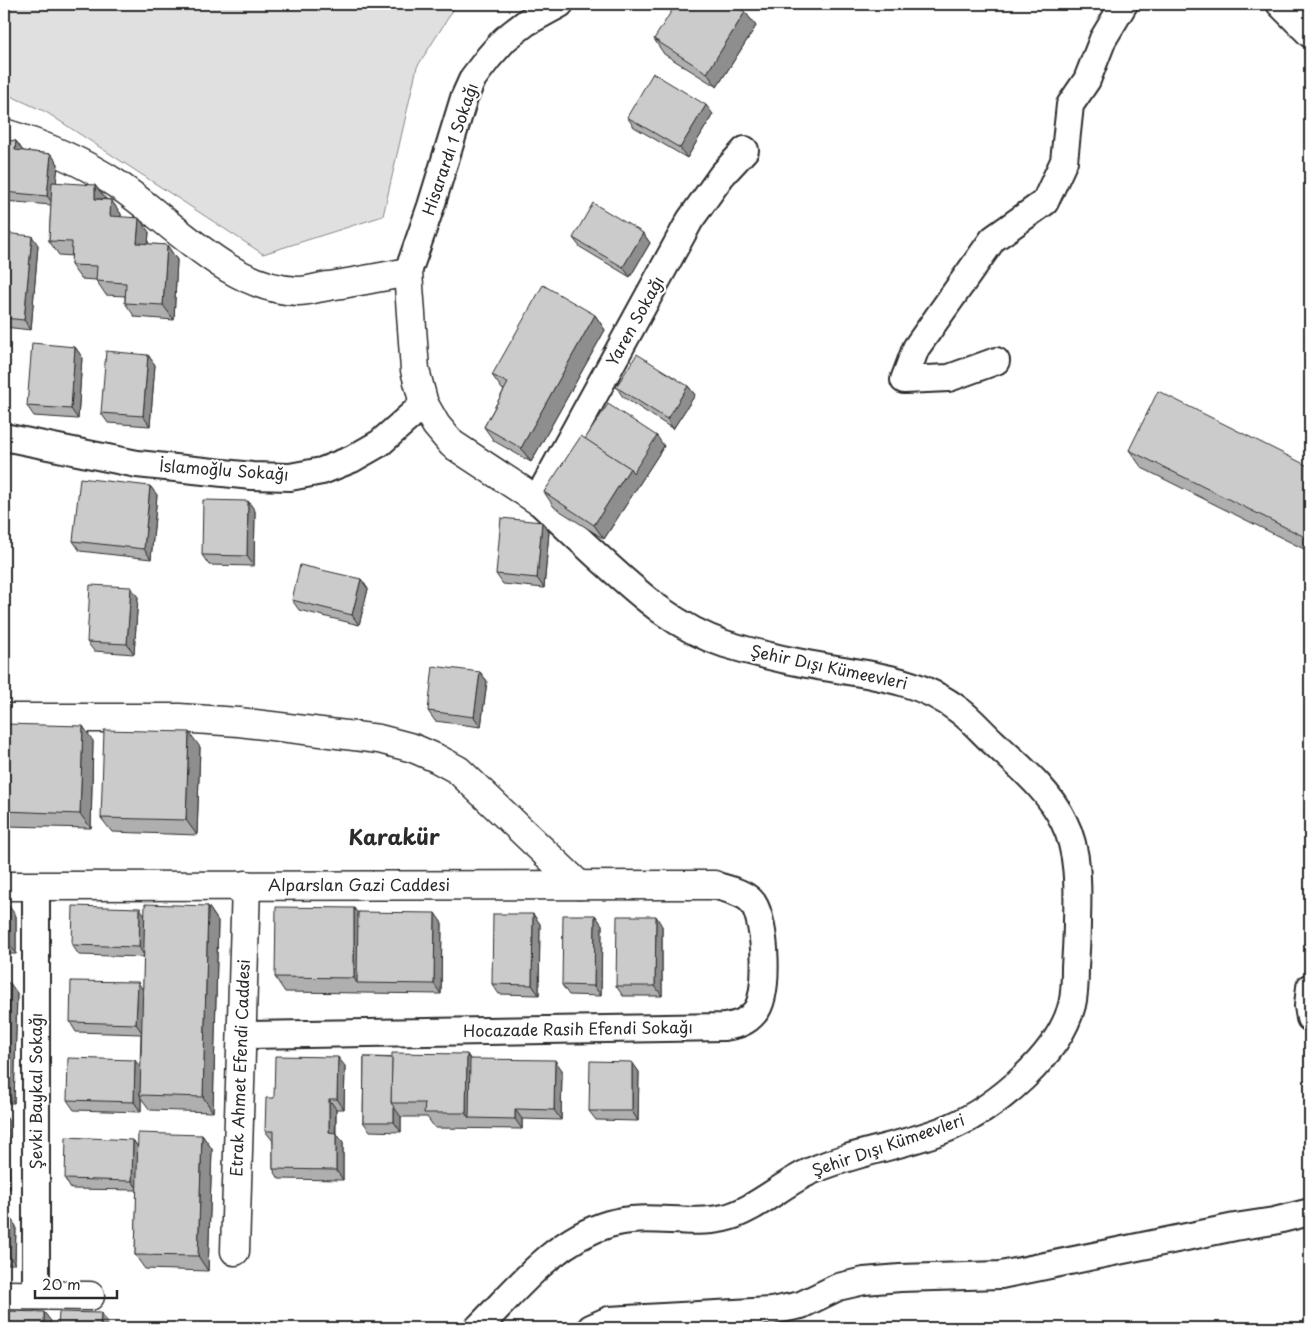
<svg xmlns="http://www.w3.org/2000/svg" width="1314" height="1332" font-family="'Playpen Sans',sans-serif">
<style>
.green{fill:#e0e0e0;stroke:#868686}
.lines{fill:none;stroke-linecap:round;stroke-linejoin:round}
.minor-casing{stroke:#2b2b2b;stroke-width:30}
.tertiary-casing{stroke:#2b2b2b;stroke-width:31}
.minor{stroke:#fff;stroke-width:26}
.tertiary{stroke:#fff;stroke-width:28}
.wall{fill:#afafaf;stroke:#2b2b2b}
.shaded-wall{fill:#8e8e8e;stroke:#2b2b2b}
.building{fill:#cbcbcb;stroke:#2b2b2b}
.labels{text-anchor:middle;stroke-width:4.5;stroke-linejoin:round;paint-order:stroke}
.street-label{font-size:16px;fill:#2b2b2b;stroke:#fff}
.district-label{font-size:21px;font-weight:bold;fill:#2b2b2b;stroke:#fff}
</style>
<rect width="100%" height="100%" fill="#fff"/>
<filter id="ink" filterUnits="userSpaceOnUse"><feTurbulence type="fractalNoise" baseFrequency=".02" numOctaves="2"/><feDisplacementMap in="SourceGraphic" scale="10" xChannelSelector="R" yChannelSelector="G"/><feConvolveMatrix kernelMatrix="1 2 1 2 8 2 1 2 1" color-interpolation-filters="sRGB"/></filter>
<g filter="url(#ink)">
<!-- green -->
<path class="green" d="M4,4h453l-40,63 -34,149 -120,38 -217,-142 -42,-19z"/>
<g class="lines">
<defs>
<g id="minor">
<path d="M1280,4l30,30"/>
<path d="M408,272l23,-66 33,-108 9,-20 16,-21 16,-18 22,-17 33,-18"/>
<path d="M996,361l-47,17 -45,2 12,-32 77,-109 52,-37 19,-41 6,-56 17,-25 16,-41 21,-35"/>
<path d="M4,437l133,27 115,12 38,1 32,-6 30,-12 28,-16 44,-39"/>
<path d="M1310,987l-2,19 2,12"/>
<path d="M242,1035l482,-8c13,-2 22,-4 31,-15 15,-17 11,-90 -2,-109 -8,-11 -27,-14 -39,-18"/>
<path d="M36,1296v-410"/>
<path d="M478,1328c39,-39 76,-88 131,-104 38,-11 77,2 115,-6 27,-5 61,-36 87,-47 45,-20 95,-25 140,-44 46,-20 108,-72 121,-122 3,-12 3,-26 3,-38 1,-16 2,-31 2,-46 1,-32 2,-70 -13,-99 -15,-32 -45,-56 -71,-80 -11,-10 -21,-22 -33,-31 -44,-35 -101,-37 -153,-47 -27,-5 -56,-12 -82,-20 -47,-15 -85,-49 -120,-81 -23,-21 -45,-42 -68,-63l153,-280 32,-45 23,-25"/>
<path d="M591,1328l18,-8 163,-9 29,-6 37,-18 26,-6 36,-3 101,-3 234,-48 39,-6 36,-9"/>
</g>
<g id="tertiary">
<path d="M4,133c39,12 76,27 111,50 55,36 114,107 184,108 10,0 20,-4 30,-5 26,-4 53,-9 79,-14l7,98 9,34 12,21 16,19 85,56"/>
<path d="M4,718h175l60,4 140,17 34,9 23,10 22,12 121,115"/>
<path d="M4,886l710,-1"/>
<path d="M235,1251l11,-366"/>
<path d="M4,1295l86,1"/>
</g>
</defs>
<!-- minor casing -->
<use href="#minor" class="minor-casing"/>
<!-- tertiary casing -->
<use href="#tertiary" class="tertiary-casing"/>
<!-- minor -->
<use href="#minor" class="minor"/>
<!-- tertiary -->
<use href="#tertiary" class="tertiary"/>
</g>
<!-- wall -->
<g class="wall">
<path d="M745,12l11,14 -39,61 -53,-33 -10,-15z"/>
<path d="M713,114l-26,44 -53,-31 -7,-10z"/>
<path d="M4,140l12,1 7,10 28,3 7,10 -2,18 50,17 5,1 10,14v3l28,15 -1,12 19,1 10,15 -3,60 -39,-3 -10,-14v-7l-19,-1 -10,-15 -15,-1 -10,-14 1,-9 -13,-1 -10,-14 2,-36 -47,-4z"/>
<path d="M4,233l34,12 -7,85 -27,-3z"/>
<path d="M643,233l7,10 -20,34 -50,-30 -7,-9z"/>
<path d="M595,315l10,15 -74,132 -37,-21 -10,-14 20,-37 -2,-1 -10,-14z"/>
<path d="M75,347l7,10 -4,62 -44,-3 -7,-10z"/>
<path d="M148,355l7,10 -5,61 -42,-3 -7,-10z"/>
<path d="M688,386l7,9 -22,34 -50,-32 -7,-10z"/>
<path d="M585,439l79,7 -60,93 -50,-32 -10,-15z"/>
<path d="M1129,450l181,17v85l-168,-84z"/>
<path d="M150,486l7,9 -6,64 -71,-8 -7,-10z"/>
<path d="M248,501l7,10 -1,55 -45,-1 -7,-10z"/>
<path d="M542,522l7,10 -5,56 -41,-4 -7,-10z"/>
<path d="M361,579l7,10 -9,36 -60,-15 -7,-10z"/>
<path d="M138,597l-4,57 -40,-3 -7,-9z"/>
<path d="M480,672l7,9 -6,46 -46,-6 -7,-10z"/>
<path d="M4,724l89,17 -2,87 -86,-2 -1,-3z"/>
<path d="M200,747l-3,88 -85,-3 -11,-14z"/>
<path d="M4,906l12,10v38h-12z"/>
<path d="M208,906l10,15 -5,191 -63,-2 -9,-12v14l-67,-2 -7,-10 73,-33 1,-33 -65,-2 -6,-10 73,-32 1,-33 -65,-2 -7,-10 73,-29z"/>
<path d="M358,912l84,11 -1,71 -156,-2 -10,-15z"/>
<path d="M533,914l7,10 -1,71 -40,-1 -7,-10z"/>
<path d="M595,915l7,10 -1,71 -32,-1 -7,-10z"/>
<path d="M662,926v70h-39l-7,-10z"/>
<path d="M4,983l13,10 -3,110h-10z"/>
<path d="M364,1057l106,2 92,11 -1,50 -39,-1v10l-87,-1 -8,-11h-26v15l-31,-1 -7,-9z"/>
<path d="M632,1062l7,10 -1,49 -42,-1 -7,-9z"/>
<path d="M345,1066l-1,43h-8v24l7,9v38l-64,-1 -6,-10v-28l-8,-10 9,-33z"/>
<path d="M4,1114l4,6 2,69h-6z"/>
<path d="M202,1135l10,14 -4,122 -63,-2 -10,-14 2,-65 -66,-1 -6,-10 68,-39 5,7z"/>
<path d="M4,1216l12,10 -1,38h-11z"/>
</g>
<!-- shaded-wall -->
<g class="shaded-wall">
<path d="M745,12l11,14 -39,61 -10,-14z"/>
<path d="M706,105l7,9 -26,44 -7,-10z"/>
<path d="M16,141l7,10 -1,9 -7,-10z"/>
<path d="M51,154l7,10 -4,41 -7,-9z"/>
<path d="M95,185l11,14h-11z"/>
<path d="M111,200l10,14v16l-11,-14z"/>
<path d="M139,218l10,14 -2,26 -10,-15z"/>
<path d="M643,233l7,10 -20,34 -7,-10z"/>
<path d="M32,236l6,9 -7,85 -7,-10z"/>
<path d="M167,245l10,15 -3,60 -11,-15z"/>
<path d="M595,315l10,15 -74,132 -10,-14z"/>
<path d="M75,347l7,10 -4,62 -7,-10z"/>
<path d="M148,355l7,10 -5,61 -7,-10z"/>
<path d="M688,386l7,9 -22,34 -6,-10z"/>
<path d="M657,436l7,10 -60,93 -10,-14 36,-57z"/>
<path d="M150,486l7,9 -6,64 -7,-10z"/>
<path d="M248,501l7,10 -1,55 -7,-10z"/>
<path d="M542,522l7,10 -5,56 -7,-10z"/>
<path d="M361,579l7,10 -9,36 -7,-10z"/>
<path d="M131,587l7,10 -4,57 -7,-10z"/>
<path d="M480,672l7,9 -6,46 -7,-10z"/>
<path d="M83,726l10,15 -2,87 -11,-14z"/>
<path d="M189,732l11,15 -3,88 -11,-15z"/>
<path d="M9,906l7,10v38l-7,-10z"/>
<path d="M208,906l10,15 -5,191 -10,-15z"/>
<path d="M140,908l7,10 -2,39 -6,-10z"/>
<path d="M354,908l10,14 -7,61 -3,-5z"/>
<path d="M435,913l7,10 -1,71 -7,-10z"/>
<path d="M533,914l7,10 -1,71 -7,-10z"/>
<path d="M595,915l7,10 -1,71 -7,-10z"/>
<path d="M656,916l6,10v70l-7,-10z"/>
<path d="M138,982l6,10 -1,42 -7,-10z"/>
<path d="M10,983l7,10 -3,110 -10,-14 1,-69z"/>
<path d="M467,1054l10,15 -8,49 -3,-5z"/>
<path d="M338,1057l7,9 -1,43 -7,-10z"/>
<path d="M135,1060l7,10 -2,25 1,3v14l-7,-10z"/>
<path d="M555,1060l7,10 -1,50 -7,-10z"/>
<path d="M632,1062l7,10 -1,49 -6,-10z"/>
<path d="M329,1099l7,10 -1,33 -6,-10z"/>
<path d="M394,1107l7,10v15l-7,-10z"/>
<path d="M515,1109l7,10v10l-7,-10z"/>
<path d="M4,1114l4,6 2,69 -6,-9z"/>
<path d="M336,1133l7,9v38l-7,-10z"/>
<path d="M202,1135l10,14 -4,122 -10,-15z"/>
<path d="M133,1140l7,10 -1,41 -7,-10z"/>
<path d="M9,1216l7,10 -1,38 -7,-10z"/>
<path d="M44,1312l7,9v7h-7z"/>
<path d="M101,1313l7,9 -1,6h-7z"/>
</g>
<!-- building -->
<g class="building">
<path d="M676,4h57l12,8 -38,61 -53,-34z"/>
<path d="M653,73l53,32 -26,43 -53,-31z"/>
<path d="M4,140l12,1 -1,9 36,4 -4,42 -43,-4z"/>
<path d="M52,182l43,3v14l16,1 -1,16 29,2 -2,25 30,2 -4,60 -38,-2 1,-20 -30,-2 1,-15 -26,-1 1,-23 -23,-1z"/>
<path d="M593,203l50,30 -20,34 -50,-29z"/>
<path d="M4,233l28,3 -8,84 -20,-2z"/>
<path d="M543,285l52,30 -74,133 -37,-21 24,-44 -16,-8z"/>
<path d="M32,343l43,4 -4,62 -44,-3z"/>
<path d="M106,351l42,4 -5,61 -42,-3z"/>
<path d="M637,354l51,32 -21,33 -51,-32z"/>
<path d="M1158,391l152,76v69l-1,3 -180,-89z"/>
<path d="M608,404l49,32 -24,37 -3,-5 -45,-29z"/>
<path d="M581,436l49,32 -36,57 -50,-33z"/>
<path d="M80,478l70,8 -6,63 -71,-8z"/>
<path d="M203,500l45,1 -1,55 -45,-1z"/>
<path d="M501,518l41,4 -5,56 -41,-4z"/>
<path d="M300,565l61,14 -9,36 -60,-15z"/>
<path d="M90,585l41,2 -4,57 -40,-2z"/>
<path d="M433,666l47,6 -6,45 -46,-6z"/>
<path d="M4,724l79,2 -3,88 -76,-3z"/>
<path d="M104,730l85,2 -3,88 -85,-2z"/>
<path d="M145,904l63,2 -5,191 -63,-2z"/>
<rect x="4" y="906" width="5" height="38"/>
<path d="M73,906l67,2 -1,39 -67,-2z"/>
<path d="M276,907l78,1v70l-79,-1z"/>
<path d="M358,912l77,1 -1,71 -77,-1z"/>
<path d="M493,914h40l-1,71 -40,-1z"/>
<path d="M563,915h32l-1,71 -32,-1z"/>
<path d="M617,916h39l-1,70h-39z"/>
<path d="M71,981l67,1 -2,42 -66,-2z"/>
<path d="M4,983h6l-1,41 -4,-4h-1z"/>
<path d="M4,1020h1l-1,67z"/>
<path d="M392,1053l75,1 -1,59h-42l1,-10h-34z"/>
<path d="M275,1056l63,1 -1,42h-8v33l7,1v37l-63,-1v-38h-8l1,-33h8z"/>
<path d="M364,1057l28,1 -1,45 3,4v15h-31z"/>
<path d="M68,1058l67,2 -1,42 -67,-2z"/>
<path d="M470,1059l85,1 -1,50 -39,-1v10l-46,-1z"/>
<path d="M590,1061l42,1v49h-43z"/>
<path d="M138,1133l64,2 -4,121 -63,-1z"/>
<path d="M66,1137l67,3 -1,41 -67,-2z"/>
<path d="M4,1216h5l-1,38h-4z"/>
<path d="M4,1311l40,1v16h-40z"/>
<path d="M59,1312l42,1 -1,15h-42z"/>
</g>
</g>
<g class="labels">
<!-- street labels -->
<g class="street-label">
<text transform="translate(450 149) rotate(-71)" y="6">Hisarardı 1 Sokağı</text>
<text transform="translate(635 321) rotate(-61)" y="6">Yaren Sokağı</text>
<text transform="translate(224 470) rotate(4)" y="6">İslamoğlu Sokağı</text>
<text transform="translate(829 667) rotate(12)" y="6">Şehir Dışı Kümeevleri</text>
<text x="359" y="891">Alparslan Gazi Caddesi</text>
<text transform="translate(578 1029) rotate(-1)" y="6">Hocazade Rasih Efendi Sokağı</text>
<text transform="translate(240 1068) rotate(-88)" y="6">Etrak Ahmet Efendi Caddesi</text>
<text transform="translate(36 1091) rotate(-90)" y="6">Şevki Baykal Sokağı</text>
<text transform="translate(888 1145) rotate(-19)" y="6">Şehir Dışı Kümeevleri</text>
</g>
<!-- district labels -->
<g class="district-label">
<text x="394" y="845">Karakür</text>
</g>
</g>
<!-- margin -->
<rect width="1314" height="1332" fill="none" stroke="#fff" stroke-width="20"/>
<rect x="10" y="10" width="1294" height="1312" fill="none" stroke="#2b2b2b" stroke-width="2" filter="url(#ink)"/>
<!-- scale -->
<path d="M35 1290v8h82v-8" fill="none" stroke="#2b2b2b" stroke-width="2.5"/>
<text x="42" y="1290" font-size="15" fill="#2b2b2b" stroke="#ffffff" stroke-width="4" paint-order="stroke">20 m</text>
</svg>
